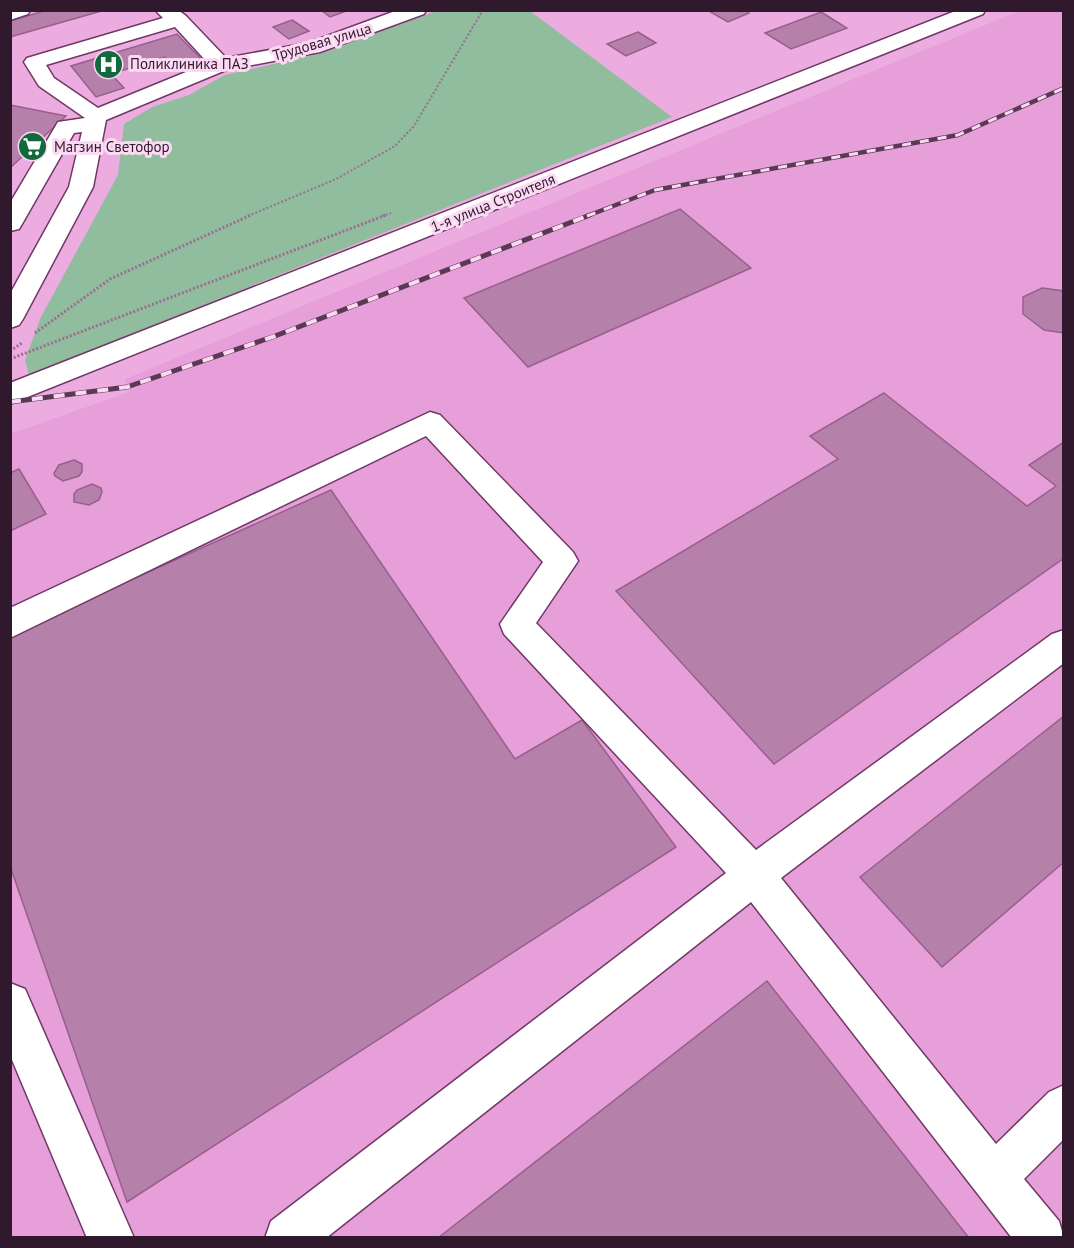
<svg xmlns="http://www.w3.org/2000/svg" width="1074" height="1248" font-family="'PT Sans',sans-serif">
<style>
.built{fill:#e69fd8}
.green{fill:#8fbd9d}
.building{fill:#b581aa;stroke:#995e8d;stroke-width:1.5}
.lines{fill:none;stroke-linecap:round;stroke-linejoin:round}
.minor-casing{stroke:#703866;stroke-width:3}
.path-far1{stroke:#9c6d92;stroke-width:2;stroke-dasharray:2 2;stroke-linecap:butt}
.path{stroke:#9c6d92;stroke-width:3;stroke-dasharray:2 2;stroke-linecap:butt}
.minor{fill:#fff;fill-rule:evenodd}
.rail-far1-casing{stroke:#5a3954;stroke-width:4.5}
.rail-casing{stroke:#5a3954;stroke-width:5}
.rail-far1{stroke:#fbd9f3;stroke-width:3;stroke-dasharray:9;stroke-linecap:butt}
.rail{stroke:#fbd9f3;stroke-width:4;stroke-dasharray:11;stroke-linecap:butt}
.labels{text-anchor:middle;stroke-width:6;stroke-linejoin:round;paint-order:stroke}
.far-street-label{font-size:15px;fill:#31192d;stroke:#fbd9f3}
.far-poi-label{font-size:15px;fill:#31192d;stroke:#fbd9f3;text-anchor:start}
</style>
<rect width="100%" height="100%" fill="#edacdf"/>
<!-- built -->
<path class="built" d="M1019,11h44v1226h-1052l-1,-803 119,-42 -4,-13z"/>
<!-- green -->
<path class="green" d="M437,11h93l142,106 -643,258 -4,-15 16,-43 77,-142 6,-51 28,-17 37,-12 36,-20 97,-22z"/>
<!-- building -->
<g class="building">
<path d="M47,10h58l-95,27v-16z"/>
<path d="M321,10h28l-19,7z"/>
<path d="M707,10h38l4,3 -21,9z"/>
<path d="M821,12l26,16 -56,21 -26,-16z"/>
<path d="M292,20l17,11 -20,8 -16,-12z"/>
<path d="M638,32l18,11 -30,13 -19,-12z"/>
<path d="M177,34l28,29 -27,8 -13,-14 -54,17 13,14 -28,9 -25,-31z"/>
<path d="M10,105l56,11 -56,52z"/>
<path d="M680,209l71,59 -223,99 -64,-69z"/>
<path d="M1042,288l22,3v42l-20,-3 -21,-16v-17z"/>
<path d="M884,393l143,113 29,-20 -27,-21 35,-23v116l-290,206 -158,-173 222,-132 -28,-23z"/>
<path d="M74,460l8,4v8l-3,4 -16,5 -8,-5 -1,-3 5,-8z"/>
<path d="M19,469l27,45 -36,17v-58z"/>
<path d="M92,484l9,4 1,4 -3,8 -10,5 -15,-3v-8l3,-4z"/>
<path d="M331,490l184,269 67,-39 94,127 -549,355 -117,-336v-232z"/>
<path d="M1064,716v146l-122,105 -82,-90z"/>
<path d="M767,981l202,257h-531z"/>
</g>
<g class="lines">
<defs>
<g id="minor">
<path d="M10,10h20l-2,4 -18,6z"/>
<path d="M155,10h23l8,6 40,42 82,-15 90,-33h28l-2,4 -104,38 -94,18 -120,50 -13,67 -70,132 -4,6 -9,3v-34l59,-107 13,-55 -8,1 -52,91 -3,5 -9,2v-28l48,-81 27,-4 -46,-32 -15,-24 3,-4 136,-40zM175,27l33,36 -110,45 -44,-30 -8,-13z"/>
<path d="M958,10h27l-2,4 -973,390v-21z"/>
<path d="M430,412l10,3 133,137 5,9 -42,62 220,227 296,-216 12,-4v33l-283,215 215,266 53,-52 15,-7v54l-40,40 35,42 5,17h-52l-261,-336 -425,336h-61l6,-17 455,-348 -222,-239 -4,-10 43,-62 -117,-126 -416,202v-30z"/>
<path d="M10,983l15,6 109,249h-47l-77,-183z"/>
</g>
</defs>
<!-- minor casing -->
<use href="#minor" class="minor-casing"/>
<!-- path-far1 -->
<g class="path-far1">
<path d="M248,216l88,-37 59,-33 19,-20 69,-116"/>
<path d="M382,216l9,-3"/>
</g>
<!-- path -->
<g class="path">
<path d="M35,333l75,-54 141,-64"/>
<path d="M10,351l12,-8"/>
<path d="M10,359l376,-144"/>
</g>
<!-- minor -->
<use href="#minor" class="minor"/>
<defs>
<path id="rail-far1" d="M587,216l68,-26 303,-55 106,-47"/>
<path id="rail" d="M10,402l117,-15 148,-51 315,-121"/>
</defs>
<!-- rail-far1 casing -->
<use href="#rail-far1" class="rail-far1-casing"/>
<!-- rail casing -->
<use href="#rail" class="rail-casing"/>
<!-- rail-far1 -->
<use href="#rail-far1" class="rail-far1"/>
<!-- rail -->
<use href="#rail" class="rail"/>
</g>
<!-- icons -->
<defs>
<symbol id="hospital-disc" viewBox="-11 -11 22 22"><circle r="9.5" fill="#12693b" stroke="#fbd9f3"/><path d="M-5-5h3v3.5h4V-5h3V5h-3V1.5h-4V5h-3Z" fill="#fff"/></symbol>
<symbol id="supermarket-disc" viewBox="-11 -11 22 22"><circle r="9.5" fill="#12693b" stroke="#fbd9f3"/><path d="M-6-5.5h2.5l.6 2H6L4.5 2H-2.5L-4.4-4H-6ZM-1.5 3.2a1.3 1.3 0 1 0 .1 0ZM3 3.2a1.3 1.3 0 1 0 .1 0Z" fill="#fff"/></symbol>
</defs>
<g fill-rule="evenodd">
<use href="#hospital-disc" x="92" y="48" width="33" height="33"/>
<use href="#supermarket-disc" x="16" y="130" width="33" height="33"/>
</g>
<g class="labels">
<!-- far-street labels -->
<g class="far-street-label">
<text transform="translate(322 42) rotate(-16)" y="5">Трудовая улица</text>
<text transform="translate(493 203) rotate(-22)" y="5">1-я улица Строителя</text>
</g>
<!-- far-poi labels -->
<g class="far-poi-label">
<text x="130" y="69">Поликлиника ПАЗ</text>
<text x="54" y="152">Магзин Светофор</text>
</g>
</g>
<!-- border -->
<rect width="1074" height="1248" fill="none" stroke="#31192d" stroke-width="24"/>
</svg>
